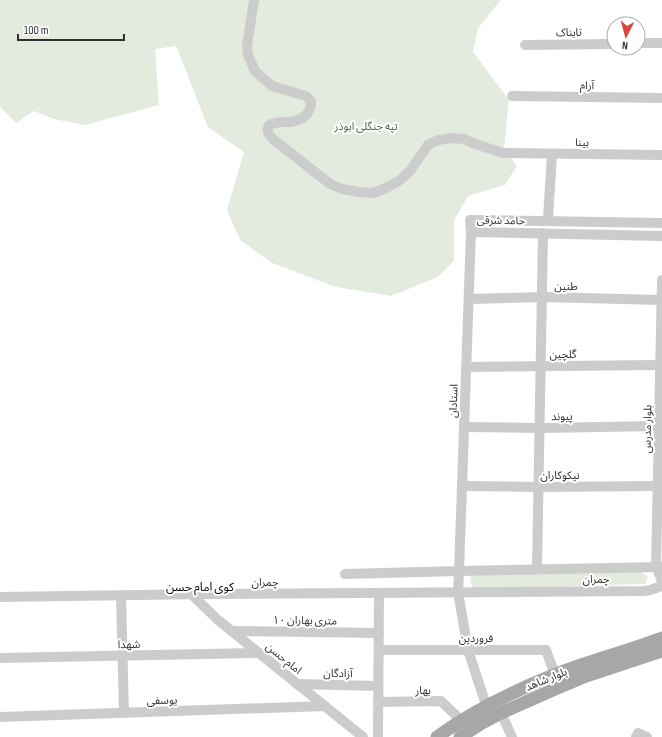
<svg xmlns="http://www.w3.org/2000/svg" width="662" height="737" font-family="'Sofia Sans Condensed','Noto Sans Arabic',sans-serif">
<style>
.green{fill:#e3ebde}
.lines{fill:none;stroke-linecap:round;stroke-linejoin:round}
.minor{stroke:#ccc;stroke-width:10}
.major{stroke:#a7a7a7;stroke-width:13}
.labels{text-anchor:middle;stroke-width:4;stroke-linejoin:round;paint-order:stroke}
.street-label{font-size:11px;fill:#2f2f2f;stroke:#fff}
.park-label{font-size:11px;fill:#4c673f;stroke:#fff}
.neighbourhood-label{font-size:12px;fill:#000;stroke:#fff}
</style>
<rect width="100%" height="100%" fill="#fff"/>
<!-- green -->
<g class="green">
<path d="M0,0h501l-23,28 -5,24 36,48 -5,49 13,17 -12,19 -37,11 -14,24v41l-16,16 -47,19 -55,-9 -64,-24 -32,-23 -13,-30 17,-58 -36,-25 -32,-81 -21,3 4,56 -74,20 -31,-6 -20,-8 -18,12 -16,-16z"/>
<path d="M640,572l6,3 2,2 -3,7 -173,5 -2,-15z"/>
</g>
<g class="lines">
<!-- minor -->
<g class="minor">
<path d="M254,0l-7,46 1,9 7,16 17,15 34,10 5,5c0,6 -1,10 -5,14 -12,11 -24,4 -37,10 -3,6 -1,9 4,14l57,45 12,5 17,3 14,1 13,-5 13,-7 11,-10 18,-26 10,-5 14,-2 12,1 11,5 28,9 159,2"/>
<path d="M638,43h24"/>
<path d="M525,45l89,-1"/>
<path d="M512,96l150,2"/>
<path d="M548,221l1,-19 3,-48"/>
<path d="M471,232l191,4"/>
<path d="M662,280l-6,287 5,11 1,6"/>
<path d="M469,299l73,-2 120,3"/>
<path d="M466,367l194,-2"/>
<path d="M464,427l76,1 119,-2"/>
<path d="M462,486l77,1 119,-1"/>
<path d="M537,569l6,-336"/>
<path d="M345,574l114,-3 12,-339 -1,-12 192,3"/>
<path d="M121,595l3,118"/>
<path d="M192,595l26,25 145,117"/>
<path d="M0,597l207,-3 437,-3 6,-1 12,-4"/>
<path d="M231,631l148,2"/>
<path d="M379,650h167l9,25"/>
<path d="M0,658l259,-5"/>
<path d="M297,684l81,2"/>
<path d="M378,702l63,-1 20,19"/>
<path d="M486,705l-18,-55 -10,-58 1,-21 203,-4"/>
<path d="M501,713l11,24"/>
<path d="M0,717l325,-11"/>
<path d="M378,737l1,-144"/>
<path d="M636,737l2,-4 9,4"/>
</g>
<!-- major -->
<g class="major">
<path d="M437,737c44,-32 93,-54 144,-72 27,-9 54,-17 81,-27"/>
<path d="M460,737l22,-14 19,-10 54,-24 31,-13 76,-25"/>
</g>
</g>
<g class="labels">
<!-- street labels -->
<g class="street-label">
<text transform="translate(569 32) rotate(-1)" y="4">تابناک</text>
<text transform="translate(587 85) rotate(1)" y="4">آرام</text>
<text transform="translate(582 142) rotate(1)" y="4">بینا</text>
<text transform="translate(501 220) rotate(1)" y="4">حامد شرقی</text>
<text transform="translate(566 286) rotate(1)" y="4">طنین</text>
<text transform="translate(563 354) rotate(-1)" y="4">گلچین</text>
<text transform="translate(453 401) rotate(-88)" y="4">استادان</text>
<text transform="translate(562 416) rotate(-1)" y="4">پیوند</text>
<text transform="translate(647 429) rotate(-89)" y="4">بلوار مدرس</text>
<text x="560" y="479">نیکوکاران</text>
<text x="596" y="583">چمران</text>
<text x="265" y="586">چمران</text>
<text transform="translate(305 620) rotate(1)" y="4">۱۰ متری بهاران</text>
<text x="476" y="642">فروردین</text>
<text transform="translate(129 644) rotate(-1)" y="4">شهدا</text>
<text transform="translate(284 658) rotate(39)" y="4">امام حسن</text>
<text transform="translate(338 673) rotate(1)" y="4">آزادگان</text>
<text transform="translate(546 679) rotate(-22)" y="4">بلوار شاهد</text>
<text transform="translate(423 690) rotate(-1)" y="4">بهار</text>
<text transform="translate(162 700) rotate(-2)" y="4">یوسفی</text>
</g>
<!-- park labels -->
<g class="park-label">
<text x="366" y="130">تپه جنگلی ابوذر</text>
</g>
<!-- neighbourhood labels -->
<g class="neighbourhood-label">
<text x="200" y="591">کوی امام حسن</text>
</g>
</g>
<!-- north arrow -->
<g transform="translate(626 36) rotate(186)"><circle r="19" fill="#ffffff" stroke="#acacac"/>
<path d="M0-3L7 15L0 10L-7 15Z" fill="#d9483e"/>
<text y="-6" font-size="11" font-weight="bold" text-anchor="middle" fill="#2f2f2f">N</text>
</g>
<!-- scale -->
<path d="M18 34v6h106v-6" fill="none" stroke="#2f2f2f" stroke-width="2"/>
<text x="24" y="34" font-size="12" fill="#2f2f2f" stroke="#ffffff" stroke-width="3" paint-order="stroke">100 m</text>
</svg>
